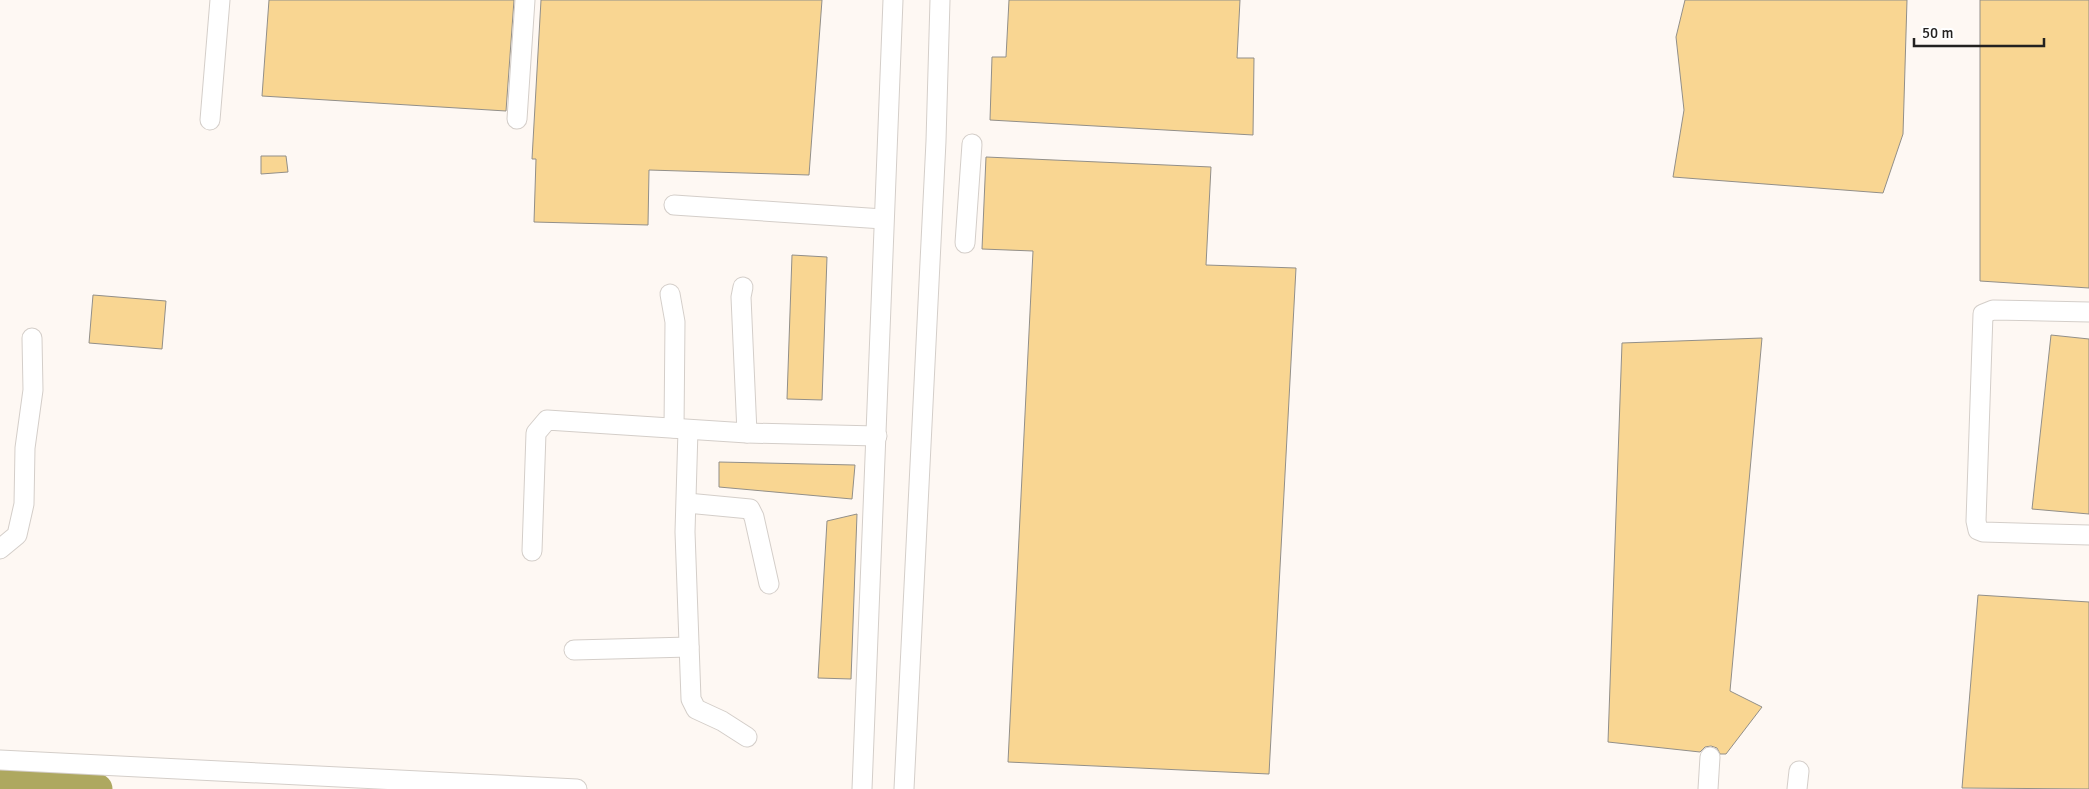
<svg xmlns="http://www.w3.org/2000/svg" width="2089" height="789" font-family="Signika,sans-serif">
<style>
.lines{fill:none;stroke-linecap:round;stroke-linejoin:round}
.river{stroke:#aea860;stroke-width:31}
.building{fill:#f9d692;stroke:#928f89}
.minor-casing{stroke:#d4cec9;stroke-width:21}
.minor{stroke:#fff;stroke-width:19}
</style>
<rect width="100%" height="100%" fill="#fef8f3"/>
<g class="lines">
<!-- river -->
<path class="river" d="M0,785l97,4"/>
</g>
<!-- building -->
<g class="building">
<path d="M269,0h245l-8,111 -244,-15z"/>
<path d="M541,0h281l-13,175 -160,-5 -1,55 -114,-3 2,-63h-4z"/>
<path d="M1009,0h231l-3,58h17l-1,77 -263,-15 2,-63h14z"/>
<path d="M1685,0h222l-4,134 -20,59 -210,-16 11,-67 -8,-73z"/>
<path d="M1980,0h109v288l-109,-7z"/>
<path d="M261,156h25l2,16 -27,2z"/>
<path d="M986,157l225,10 -5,98 90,3 -27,506 -261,-12 25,-511 -51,-2z"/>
<path d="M792,255l35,2 -5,143 -35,-1z"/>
<path d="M93,295l73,6 -4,48 -73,-6z"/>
<path d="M2051,335l38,4v175l-57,-5z"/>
<path d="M1762,338l-32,353 32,16 -36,47h-6l-3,-6 -6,-2 -6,1 -5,5 -92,-10 14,-399z"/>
<path d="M719,462l136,3 -3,34 -133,-12z"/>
<path d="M857,514l-6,165 -33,-1 9,-157z"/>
<path d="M1978,595l111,7v187l-127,-1z"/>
</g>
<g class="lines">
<defs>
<g id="minor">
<path d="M517,119l8,-119"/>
<path d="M210,120l10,-120"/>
<path d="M674,205l209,14"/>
<path d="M965,243l7,-99"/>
<path d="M743,287l-2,10 6,136"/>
<path d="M670,294l5,28 -1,106"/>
<path d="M2089,312l-96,-2 -10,4 -7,207 2,9 5,2 106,3"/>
<path d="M688,430l-3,102 6,167 5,10 26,12 25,16"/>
<path d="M687,503l63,6 4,8 15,67"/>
<path d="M0,549l17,-14 7,-31 1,-56 8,-58 -1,-52"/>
<path d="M532,551l4,-118 11,-13 200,13 130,3"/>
<path d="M574,650l115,-3"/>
<path d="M0,760l577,29"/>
<path d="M862,789l31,-789"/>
<path d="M904,789l32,-648 4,-141"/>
<path d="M1708,789l2,-32"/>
<path d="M1797,789l2,-18"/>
</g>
</defs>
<!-- minor casing -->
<use href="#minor" class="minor-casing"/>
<!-- minor -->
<use href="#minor" class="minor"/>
</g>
<!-- scale -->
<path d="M1914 38v8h130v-8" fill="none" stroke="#232120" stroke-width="2.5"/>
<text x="1922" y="38" font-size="15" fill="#232120" stroke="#ffffff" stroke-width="4" paint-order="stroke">50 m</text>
</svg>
